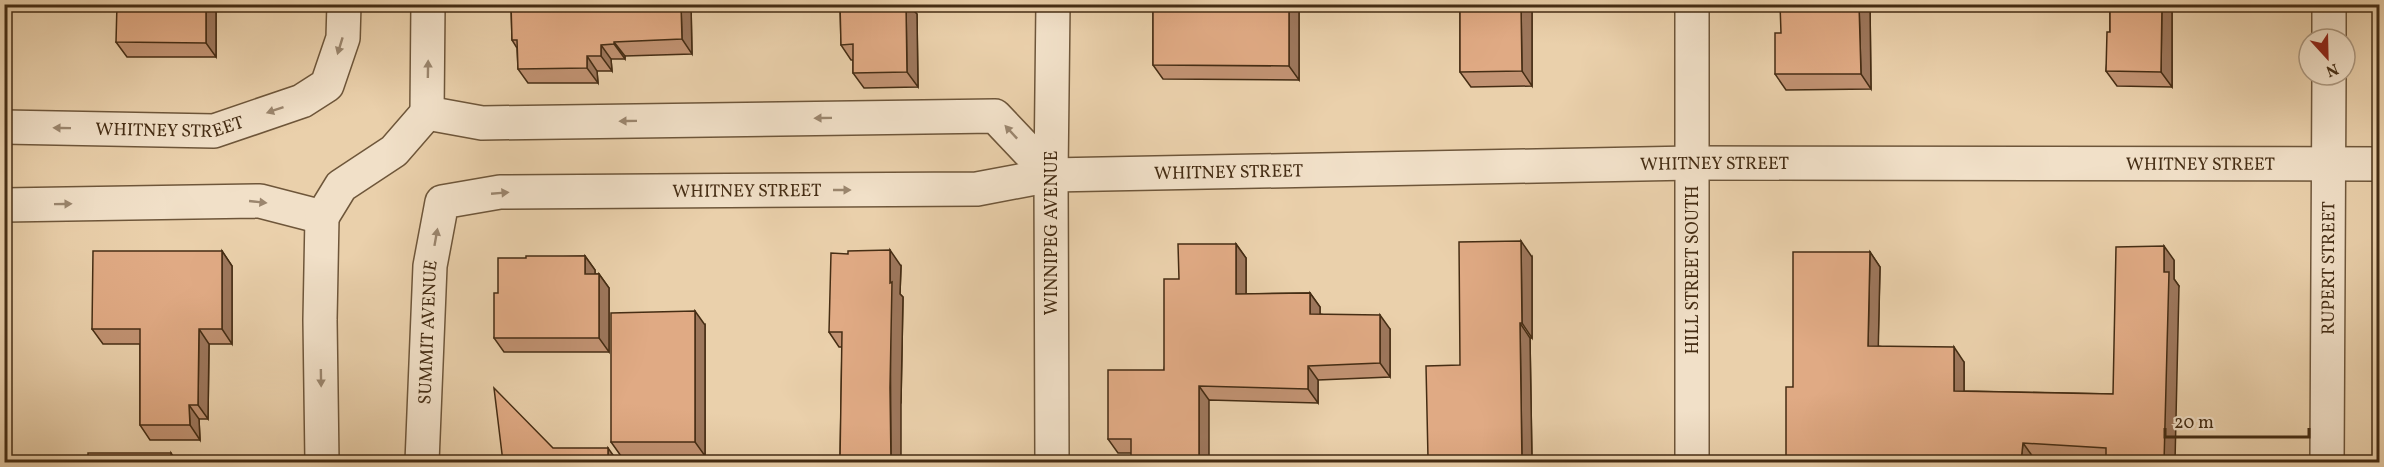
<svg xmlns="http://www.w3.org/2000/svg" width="2384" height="467" font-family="Vollkorn,serif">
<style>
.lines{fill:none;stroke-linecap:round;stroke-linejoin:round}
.street-casing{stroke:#6e563a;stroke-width:36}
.street{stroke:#f1e0c8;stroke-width:33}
.wall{fill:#c19272;stroke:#452d14;stroke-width:1.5}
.shaded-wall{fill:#9d775c;stroke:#452d14;stroke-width:1.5}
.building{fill:#e0aa84;stroke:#452d14;stroke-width:1.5}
.oneway{fill:#9b866e}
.labels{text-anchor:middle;stroke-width:5;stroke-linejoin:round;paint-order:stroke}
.street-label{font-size:18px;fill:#452d14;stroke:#f1e0c8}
</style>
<rect width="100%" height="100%" fill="#ead0ab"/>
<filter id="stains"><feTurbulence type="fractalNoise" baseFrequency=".00333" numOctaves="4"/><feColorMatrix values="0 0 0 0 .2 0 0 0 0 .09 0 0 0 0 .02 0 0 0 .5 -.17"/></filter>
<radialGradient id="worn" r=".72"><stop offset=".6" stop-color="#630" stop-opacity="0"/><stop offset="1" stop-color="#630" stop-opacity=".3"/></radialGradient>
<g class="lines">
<defs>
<g id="street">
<path d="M428,4l-1,109 55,10 513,-7 56,59"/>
<path d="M2329,39v-35"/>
<path id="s1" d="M4,127l210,4 88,-30 25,-16 16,-47 1,-34"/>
<path d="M4,205l256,-4 62,16"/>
<path d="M322,217l19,-31 53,-35 33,-38"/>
<path d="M322,462l-2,-142 2,-103"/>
<path id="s2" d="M422,462l8,-196 12,-64 58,-10 477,-3 74,-14 641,-12 688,1"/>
<path d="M1052,462l-1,-287 2,-171"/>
<path d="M1692,462v-458"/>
<path id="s3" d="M2327,462l2,-387"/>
</g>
</defs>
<!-- street casing -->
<use href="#street" class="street-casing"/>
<!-- street -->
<use href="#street" class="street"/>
</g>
<!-- wall -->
<g class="wall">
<path d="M216,4v53h-89l-11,-15z"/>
<path d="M511,4h180l1,50 -67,2v3h-14l1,12h-15l1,12h-70l-10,-14 -1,-21 -5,-8z"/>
<path d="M840,4h74v7l3,3 1,73 -54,1 -11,-15v-13h-2l-10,-15z"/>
<path d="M1153,4h146v76l-136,-1 -10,-14z"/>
<path d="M1460,4h72v82l-61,1 -11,-15z"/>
<path d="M1870,4l1,85 -85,1 -11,-16z"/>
<path d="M2110,4h60l2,6v77l-55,-1 -11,-15 4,-39z"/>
<path d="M4,19l7,10v60h-7z"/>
<path d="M1236,244l10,14v36l64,-1 10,14v7l70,15v48l-72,3v23l-109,-3 -78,53h-13l-10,-14 56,-69 15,-91z"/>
<path d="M222,251l10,15v78h-23l-1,75h-9l1,21h-50l-10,-15v-81h-37l-11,-15z"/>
<path d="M1870,252l10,15 -2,79 86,16v29l149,3 61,-134v19l5,7 -73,176 -73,-5 -240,-70z"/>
<path d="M585,256l10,14v4h4l10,14v64h-105l-10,-14 32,-80z"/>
<path d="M1532,257v81h-2l2,124h-101l-3,-4 32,-93z"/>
<path d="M901,266l-1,28 3,3 -2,106 -61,57 2,-113h-3l-10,-15z"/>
<path d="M705,325v131h-84l-10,-14z"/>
</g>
<!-- shaded-wall -->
<g class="shaded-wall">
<path d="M206,4h10v53l-10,-14z"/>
<path d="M681,4h10l1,50 -10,-15z"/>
<path d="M906,4h8v7l3,3 1,73 -11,-15z"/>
<path d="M1289,4h10v76l-10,-14z"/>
<path d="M1521,4h11v82l-10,-15z"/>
<path d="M1859,4h11l1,85 -10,-15z"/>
<path d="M2162,4h8l2,6v77l-11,-15z"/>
<path d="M4,19l7,10v60l-7,-9z"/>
<path d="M614,42l11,14v3l-11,-15z"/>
<path d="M601,45l10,14 1,12 -11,-15z"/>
<path d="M587,56l10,15 1,12 -11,-15z"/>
<path d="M1521,241l11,16v81l-10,-15z"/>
<path d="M1236,244l10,14v50l-10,-14z"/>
<path d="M2164,246l10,14v19l5,7 -4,176h-11z"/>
<path d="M890,250l11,16 -1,28 3,3 -2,106v59h-10l-1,-179z"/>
<path d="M222,251l10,15v78l-10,-15z"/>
<path d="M1870,252l10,15 -2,93 -10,-14z"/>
<path d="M585,256l10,14v18l-10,-14z"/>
<path d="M599,274l10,14v64l-10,-14z"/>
<path d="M1310,293l10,14v21l-10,-14z"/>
<path d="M695,311l10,14v131l-10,-14z"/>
<path d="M1380,315l10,14v48l-10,-14z"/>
<path d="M1520,323l10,15 2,124h-10z"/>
<path d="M199,329l10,15 -1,75 -10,-14z"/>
<path d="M1954,347l10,15v44l-10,-15z"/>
<path d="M1308,366l10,14v23l-10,-14z"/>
<path d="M1199,386l10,14v62h-10z"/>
<path d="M189,405l10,14 1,21 -10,-15z"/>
<path d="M2023,443l10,14 -1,5h-11z"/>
<path d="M608,448l10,14h-10z"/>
<path d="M171,453l6,9h-6z"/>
</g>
<!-- building -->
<g class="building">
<path d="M117,4h89v39l-90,-1z"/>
<path d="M511,4h170l1,35 -68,3v2l-13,1v11h-14v12l-69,1 -1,-29h-5z"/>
<path d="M840,4h66l1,68 -54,1v-29l-12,1z"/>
<path d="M1153,4h136v62l-136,-1z"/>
<path d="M1460,4h61l1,67 -62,1z"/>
<path d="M1780,4h79l2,70h-86v-41h6z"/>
<path d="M2110,4h52l-1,68 -55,-1 1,-39h3z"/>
<path d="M1521,241l1,82h-2l2,139h-65v-5l-29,1 -2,-92 34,-1 -1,-123z"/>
<path d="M1178,244h58v50l74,-1v21l70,1v48l-72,3v23l-109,-3v76h-68v-23h-23v-69h56v-91h15z"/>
<path d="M2164,246v26h5l-5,190h-58v-14l-83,-5 -2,19h-235v-75h7v-135h77l-2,94 86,1v44l159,3 3,-147z"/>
<path d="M890,250v33l2,-1 -2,106 1,74h-85v-2h34l2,-128h-13l2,-79 17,1v-3z"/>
<path d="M93,251h129v78h-23l-1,76h-9l1,20h-50v-96h-48z"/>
<path d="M526,256h59v18h14v64h-105v-45h4v-35h28z"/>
<path d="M695,311v131h-84v-129z"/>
<path d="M494,388l59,60h55v14h-105z"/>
<rect x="88" y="453" width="83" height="9"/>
</g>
<!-- one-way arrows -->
<defs><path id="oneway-solid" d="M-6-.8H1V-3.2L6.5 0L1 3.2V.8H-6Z" transform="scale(1.5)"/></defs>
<g class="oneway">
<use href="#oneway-solid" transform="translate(340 46) rotate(107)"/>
<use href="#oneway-solid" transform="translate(428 69) rotate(-89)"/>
<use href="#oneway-solid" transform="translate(275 110) rotate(161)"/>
<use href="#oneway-solid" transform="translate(823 118) rotate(179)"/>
<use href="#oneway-solid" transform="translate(628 121) rotate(179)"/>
<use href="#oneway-solid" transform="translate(62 128) rotate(-179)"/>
<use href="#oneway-solid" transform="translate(1011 132) rotate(-133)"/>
<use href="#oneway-solid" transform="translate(842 190)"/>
<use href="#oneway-solid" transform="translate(500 193) rotate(-5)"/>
<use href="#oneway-solid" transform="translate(258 202) rotate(6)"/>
<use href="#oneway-solid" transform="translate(63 204) rotate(-1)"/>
<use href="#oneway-solid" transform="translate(436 237) rotate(-80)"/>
<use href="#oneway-solid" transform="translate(321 378) rotate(89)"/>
</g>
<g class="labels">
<!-- street labels -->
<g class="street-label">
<text dy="6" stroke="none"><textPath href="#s1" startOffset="166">WHITNEY STREET</textPath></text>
<text dy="6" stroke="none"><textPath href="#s2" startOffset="1536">WHITNEY STREET</textPath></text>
<text dy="6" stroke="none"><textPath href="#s2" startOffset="2022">WHITNEY STREET</textPath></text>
<text dy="6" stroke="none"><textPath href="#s2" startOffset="1050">WHITNEY STREET</textPath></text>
<text dy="6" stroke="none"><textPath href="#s2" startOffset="567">WHITNEY STREET</textPath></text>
<text transform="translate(1051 233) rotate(-90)" y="6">WINNIPEG AVENUE</text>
<text dy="6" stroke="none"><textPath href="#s3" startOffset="194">RUPERT STREET</textPath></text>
<text transform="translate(1692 270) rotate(-90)" y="6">HILL STREET SOUTH</text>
<text dy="6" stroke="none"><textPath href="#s2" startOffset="130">SUMMIT AVENUE</textPath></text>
</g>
</g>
<!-- margin -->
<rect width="2384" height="467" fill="none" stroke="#ead0ab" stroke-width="24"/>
<rect x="6" y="6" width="2372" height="455" fill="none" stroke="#452d14" stroke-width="3"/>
<rect x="12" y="12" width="2360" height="443" fill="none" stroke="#452d14" stroke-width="1.5"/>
<!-- north arrow -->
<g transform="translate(2327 57) rotate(158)"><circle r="28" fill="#f1e0c8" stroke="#ac9880" stroke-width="1.5"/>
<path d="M0-4.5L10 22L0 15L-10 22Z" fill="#8f2418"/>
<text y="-9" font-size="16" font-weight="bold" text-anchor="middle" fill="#452d14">N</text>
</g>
<!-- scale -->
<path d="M2165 428v9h144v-9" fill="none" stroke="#452d14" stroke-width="3"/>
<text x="2174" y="428" font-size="18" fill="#452d14" stroke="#f1e0c8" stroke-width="4.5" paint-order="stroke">20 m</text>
<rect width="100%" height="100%" filter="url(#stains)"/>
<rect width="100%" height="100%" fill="url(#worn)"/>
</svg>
